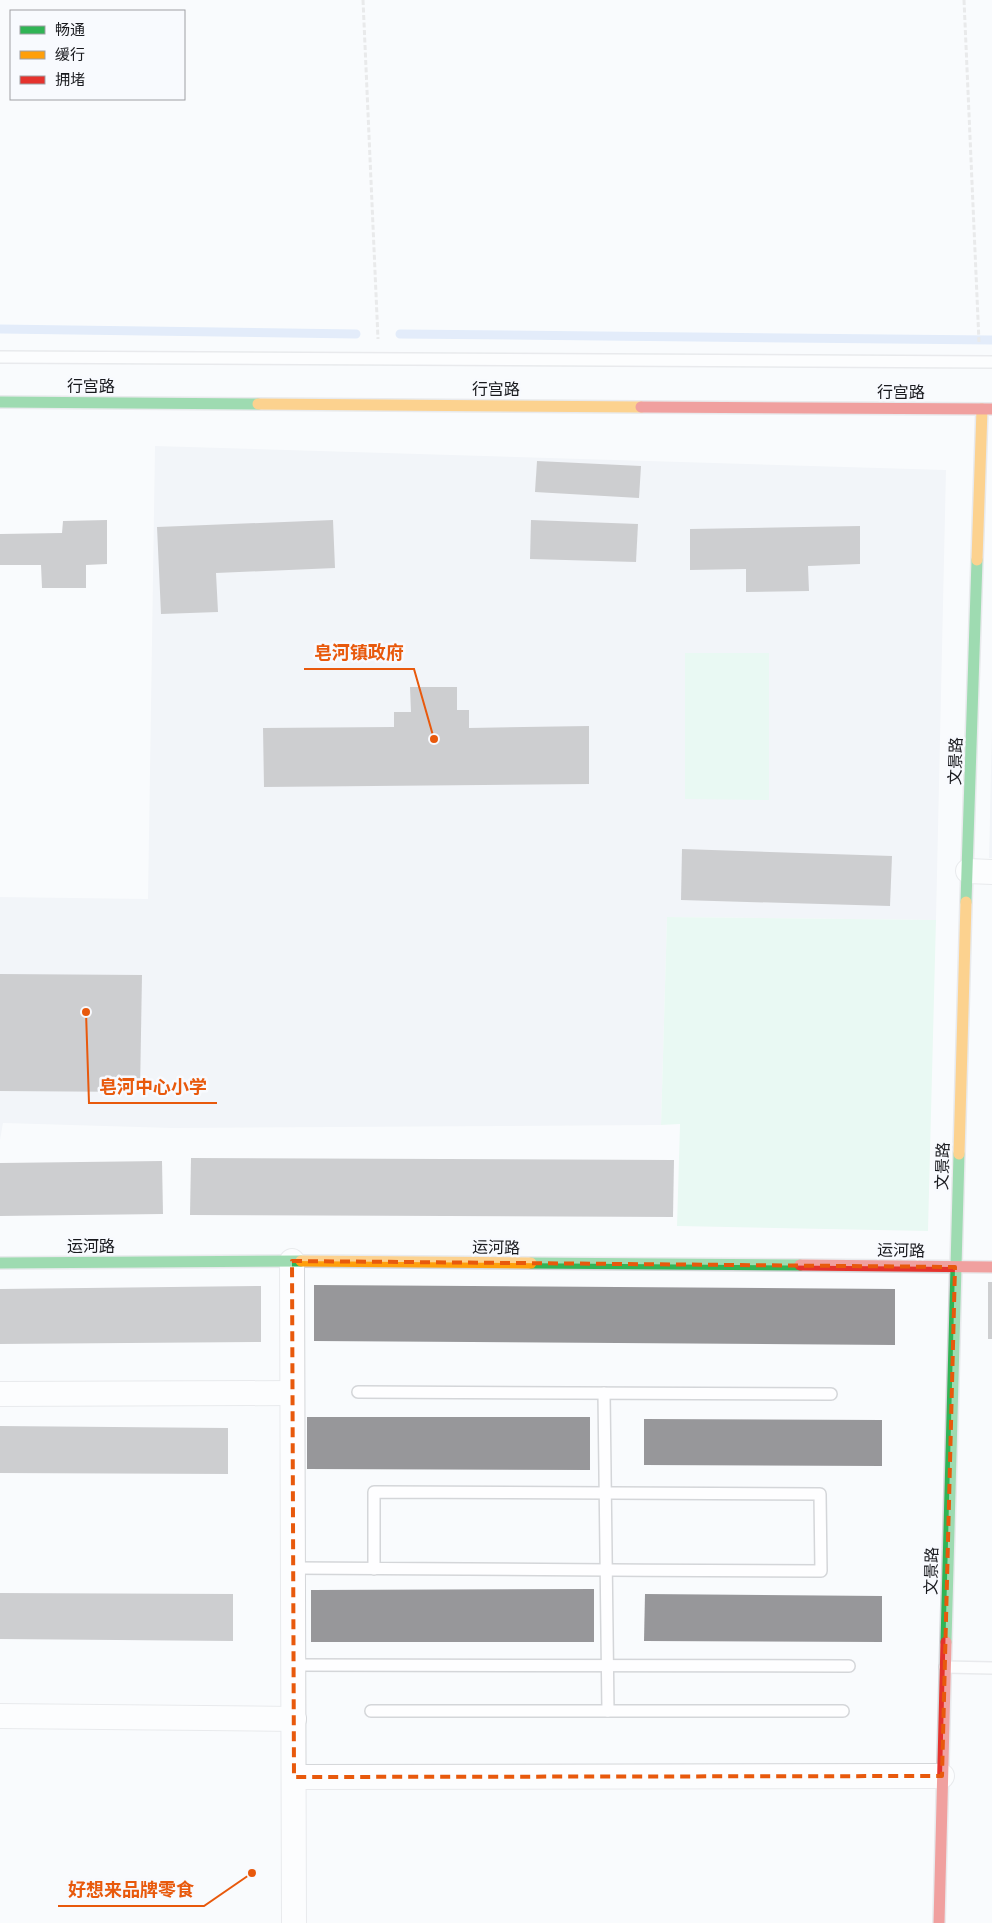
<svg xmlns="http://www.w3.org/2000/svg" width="992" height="1923" font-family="Rubik,'Noto Sans SC',sans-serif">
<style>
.built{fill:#e9edf3}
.green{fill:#d6f6e6}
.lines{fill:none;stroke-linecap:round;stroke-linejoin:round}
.stream{stroke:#c7daf7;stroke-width:9}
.building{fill:#97979a}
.lane-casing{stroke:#d4d6d9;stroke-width:14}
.street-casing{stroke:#d4d6d9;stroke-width:26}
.fast-casing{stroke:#d4d6d9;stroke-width:14}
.slow-casing{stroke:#d4d6d9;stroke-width:14}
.jam-casing{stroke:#d4d6d9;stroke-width:14}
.path{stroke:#d4d4d4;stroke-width:3;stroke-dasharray:5 2.5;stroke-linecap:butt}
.lane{stroke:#fefeff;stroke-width:11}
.street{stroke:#fefeff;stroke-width:24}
.fast{stroke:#30b455;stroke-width:11}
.slow{stroke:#ff9f0a;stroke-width:11}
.jam{stroke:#e5322d;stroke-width:11}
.marked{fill:none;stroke:#e8590c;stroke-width:4;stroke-dasharray:10 6;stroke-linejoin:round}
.labels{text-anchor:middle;stroke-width:5;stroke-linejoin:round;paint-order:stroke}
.street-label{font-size:16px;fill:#191a1e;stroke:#f8fafe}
.leader{fill:none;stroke:#e8590c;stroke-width:2}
.callout-dot{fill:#e8590c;stroke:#f8fafe;stroke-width:2}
.callout-label{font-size:18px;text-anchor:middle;font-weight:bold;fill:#e8590c;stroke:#f8fafe;stroke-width:5;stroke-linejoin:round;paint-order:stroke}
</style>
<rect width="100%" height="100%" fill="#f9fbfd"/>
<!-- built -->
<g class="built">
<path d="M155,446l791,24 -10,450 -269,-3 -6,208 -489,3 -169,-5 -3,17v-243l148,2z"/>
<path d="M992,727v131h-3z"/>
</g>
<!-- green -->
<g class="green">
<path d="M685,653h84v147l-84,-1z"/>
<path d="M667,917l269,3 -8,311 -251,-5 3,-102 -19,1z"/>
</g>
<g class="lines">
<!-- stream -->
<g class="stream">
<path d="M0,329l356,5"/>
<path d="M400,334l592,6"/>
</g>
</g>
<!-- building -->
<g class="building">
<path d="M537,461l104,5 -2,32 -104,-6z"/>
<path d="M107,520v44l-21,1v23h-44l-1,-23h-41v-31l62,-1 1,-12z"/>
<path d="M333,520l2,48 -119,5 2,39 -57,2 -4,-87z"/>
<path d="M531,520l107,4 -2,38 -106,-3z"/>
<path d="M860,526v38l-52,2 1,25 -63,1v-23l-56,1v-41z"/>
<path d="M410,687h47v23h12v18l120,-2v58l-325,3 -1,-59 131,-1v-15h17z"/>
<path d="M682,849l210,7 -2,50 -209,-6z"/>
<path d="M0,974l142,1 -2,117 -140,-1z"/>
<path d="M191,1158l483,2 -1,57 -483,-2z"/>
<path d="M162,1161l1,53 -163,2v-53z"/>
<rect x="988" y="1282" width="4" height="57"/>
<path d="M314,1285l581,4v56l-581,-4z"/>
<path d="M261,1286v56l-261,2v-55z"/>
<path d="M307,1417h283v53l-283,-1z"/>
<path d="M644,1419l238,1v46l-238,-1z"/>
<path d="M0,1426l228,2v46l-228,-1z"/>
<path d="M594,1589v53h-283v-52z"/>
<path d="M0,1593l233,1v47l-233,-2z"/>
<path d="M645,1594l237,2v46l-238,-1z"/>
</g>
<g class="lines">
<defs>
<g id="lane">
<path d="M0,357l992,5"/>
<path d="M358,1392l473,2"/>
<path d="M604,1393l4,318"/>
<path d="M293,1568c176,2 352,2 528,3l-1,-77 -446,-2v77"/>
<path d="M293,1665l556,1"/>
<path d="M945,1667l47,1"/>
<path d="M371,1711h472"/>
</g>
<g id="street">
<path d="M968,871l24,1"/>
<path d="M292,1261l2,662"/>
<path d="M0,1394l292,-1"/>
<path d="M0,1716l294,3"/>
<path d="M294,1777l648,-1"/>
</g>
<g id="fast">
<path d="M0,402l258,2"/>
<path d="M966,902l11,-342"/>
<path d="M0,1263l301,-2"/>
<path d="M531,1263l269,2"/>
<path d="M946,1642l13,-488"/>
</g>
<g id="slow">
<path d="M258,404l383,3"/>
<path d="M977,560l5,-151"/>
<path d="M959,1154l7,-252"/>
<path d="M301,1261l230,2"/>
</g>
<g id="jam">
<path d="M641,407l351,2"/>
<path d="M800,1265l192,2"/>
<path d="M939,1923l7,-281"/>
</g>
</defs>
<!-- lane casing -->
<use href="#lane" class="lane-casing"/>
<!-- street casing -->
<use href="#street" class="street-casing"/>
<!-- fast casing -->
<use href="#fast" class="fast-casing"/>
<!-- slow casing -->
<use href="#slow" class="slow-casing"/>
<!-- jam casing -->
<use href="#jam" class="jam-casing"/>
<!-- path -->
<g class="path">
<path d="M363,0l15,339"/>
<path d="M964,0l15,342"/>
</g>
<!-- lane -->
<use href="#lane" class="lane"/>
<!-- street -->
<use href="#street" class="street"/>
<!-- fast -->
<use href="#fast" class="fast"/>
<!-- slow -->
<use href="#slow" class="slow"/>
<!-- jam -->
<use href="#jam" class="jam"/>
</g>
<!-- marked area -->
<path d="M0 0H992V1923H0ZM292,1261l663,6 -13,509 -648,1z" fill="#f9fbfd" fill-opacity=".55" fill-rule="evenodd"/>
<path class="marked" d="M292,1261l663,6 -13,509 -648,1z"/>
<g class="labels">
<!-- street labels -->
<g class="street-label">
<text x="91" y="392">行宫路</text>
<text x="496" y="395">行宫路</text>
<text x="901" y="398">行宫路</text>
<text transform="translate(955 761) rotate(-88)" y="6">文景路</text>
<text transform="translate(942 1166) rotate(-88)" y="6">文景路</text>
<text x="91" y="1252">运河路</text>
<text transform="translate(496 1247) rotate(1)" y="6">运河路</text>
<text transform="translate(901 1250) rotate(1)" y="6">运河路</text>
<text transform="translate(931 1571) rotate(-89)" y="6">文景路</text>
</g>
</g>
<!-- callouts -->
<path class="leader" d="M434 739L414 669H304M86 1012L89 1103H217M252 1873L204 1906H58"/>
<g class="callout-dot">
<circle cx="434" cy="739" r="5"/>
<circle cx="86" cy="1012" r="5"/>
<circle cx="252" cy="1873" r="5"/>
</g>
<g class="callout-label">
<text x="359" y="659">皂河镇政府</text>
<text x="153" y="1093">皂河中心小学</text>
<text x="131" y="1896">好想来品牌零食</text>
</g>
<!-- legend -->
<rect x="10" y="10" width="175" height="90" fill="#f8fafe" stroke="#9fa0a4"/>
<rect x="20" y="26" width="25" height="8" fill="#30b455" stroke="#9fa0a4"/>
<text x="55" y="35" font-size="15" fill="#191a1e">畅通</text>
<rect x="20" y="51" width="25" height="8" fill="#ff9f0a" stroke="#9fa0a4"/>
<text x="55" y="60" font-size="15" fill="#191a1e">缓行</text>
<rect x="20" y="76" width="25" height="8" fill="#e5322d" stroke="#9fa0a4"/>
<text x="55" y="85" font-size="15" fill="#191a1e">拥堵</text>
</svg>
